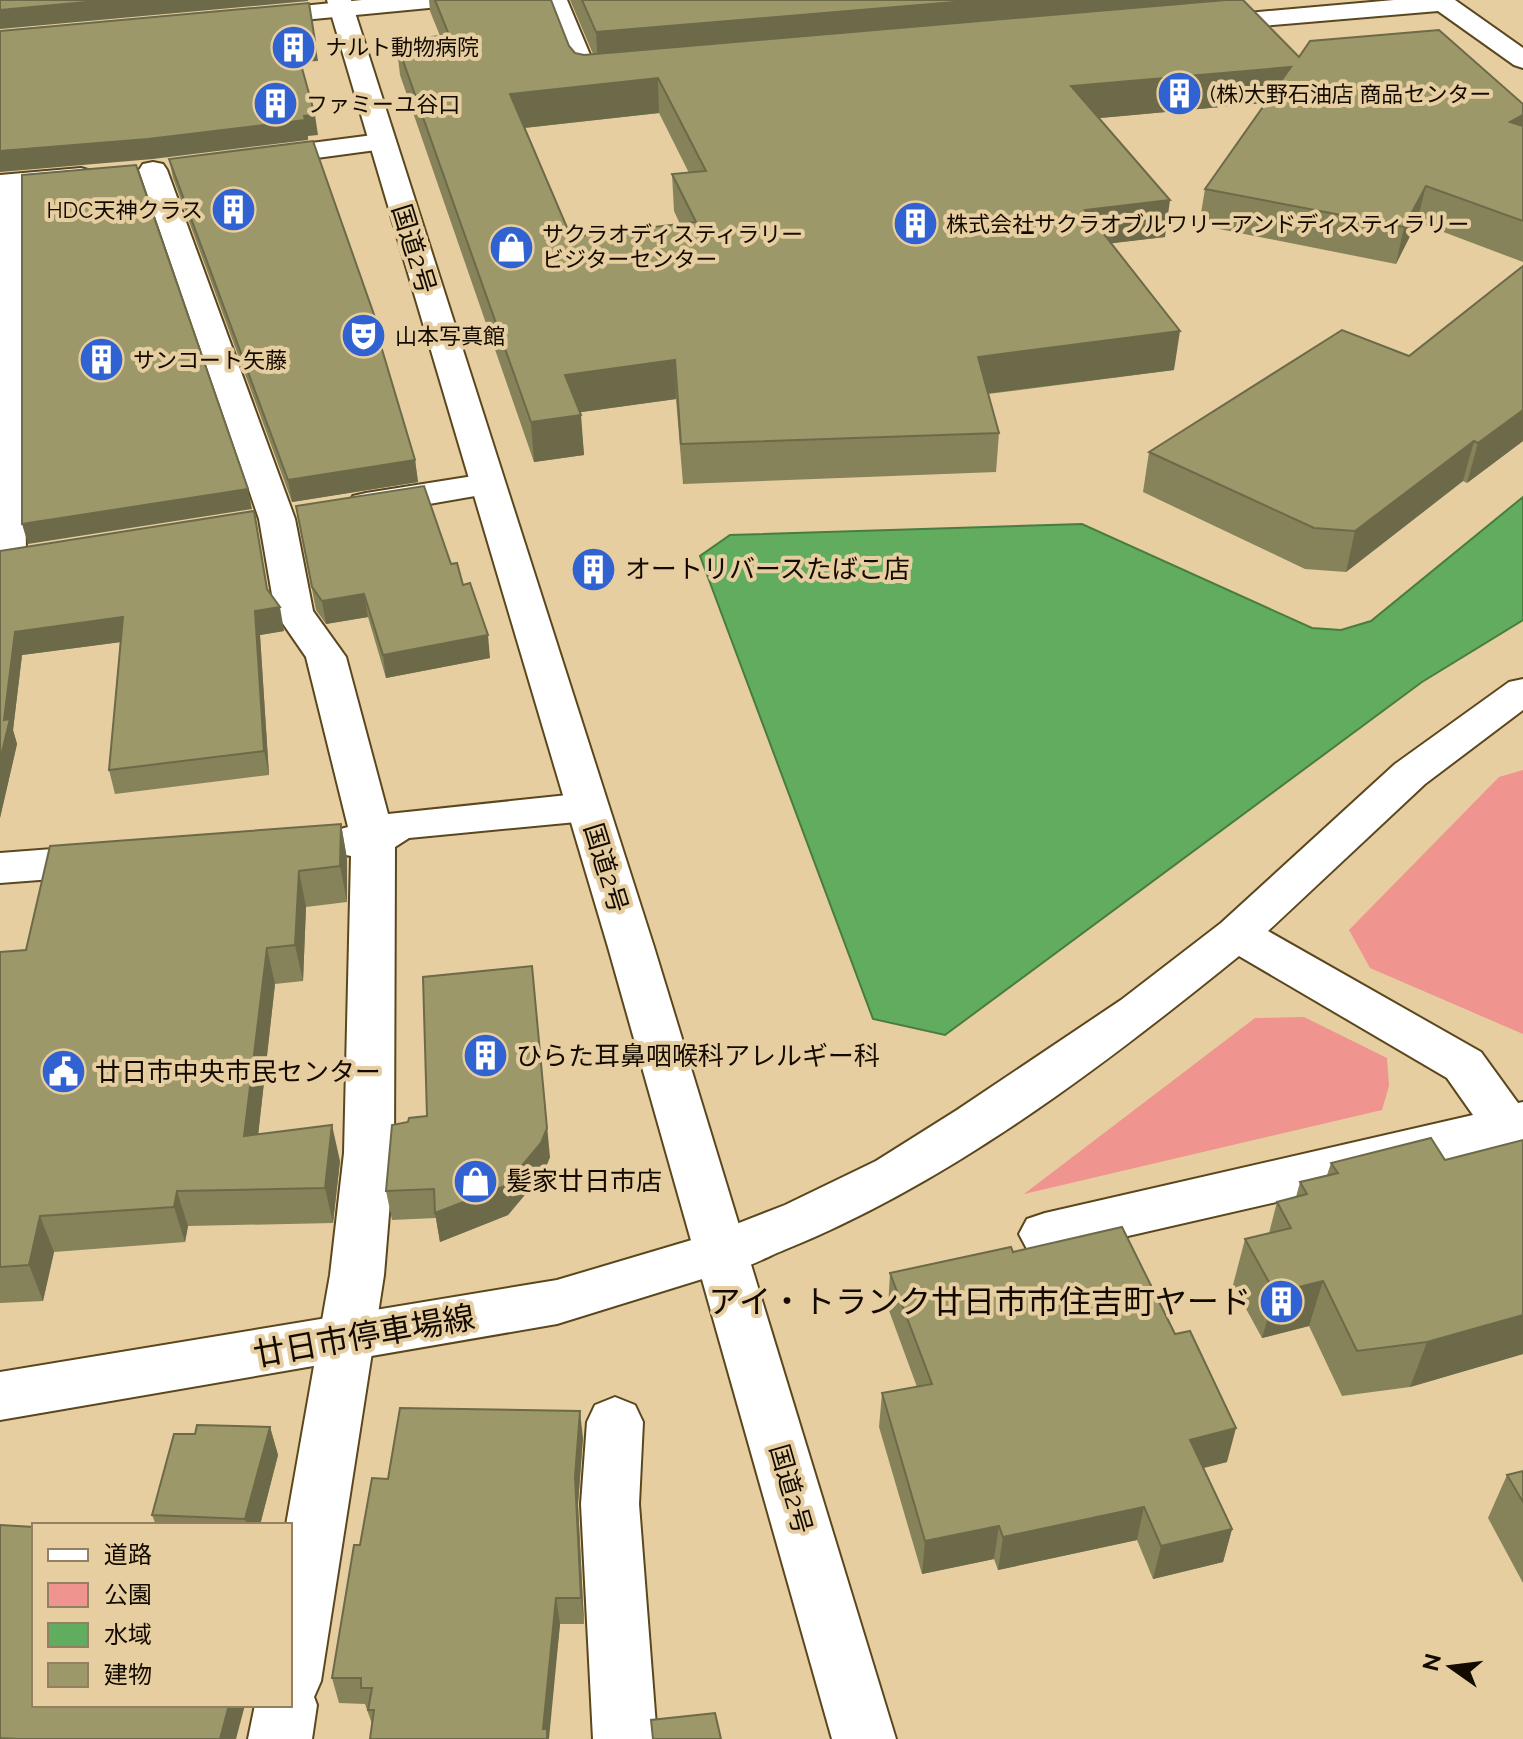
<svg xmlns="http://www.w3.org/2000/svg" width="1523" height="1739" font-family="Raleway,'Noto Sans JP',sans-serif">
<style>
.green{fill:#ef948f}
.water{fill:#61ac5e;stroke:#4a7c42;stroke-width:2}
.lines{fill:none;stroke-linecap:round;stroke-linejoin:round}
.minor-casing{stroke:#5b471e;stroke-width:4}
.major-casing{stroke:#5b471e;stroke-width:4}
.highway-casing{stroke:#5b471e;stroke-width:4}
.minor{fill:#fff;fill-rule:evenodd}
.major{fill:#fff;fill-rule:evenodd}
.highway{fill:#fff;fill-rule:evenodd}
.wall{fill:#86835a;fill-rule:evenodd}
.shaded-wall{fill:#6d6a4a}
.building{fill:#9c9869;stroke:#6d6a4a;stroke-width:2;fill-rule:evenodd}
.labels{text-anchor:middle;stroke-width:8;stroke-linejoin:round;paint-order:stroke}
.far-poi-label{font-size:22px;fill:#140b00;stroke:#e6cea1;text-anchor:start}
.street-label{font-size:26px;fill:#140b00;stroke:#e6cea1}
.poi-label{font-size:26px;fill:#140b00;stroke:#e6cea1;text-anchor:start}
.near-poi-label{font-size:32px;fill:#140b00;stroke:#e6cea1;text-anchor:end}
.near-street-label{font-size:32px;fill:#140b00;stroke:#e6cea1}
</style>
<rect width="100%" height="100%" fill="#e6cea1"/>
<!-- green -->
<g class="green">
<path d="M1523,770v264l-153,-66 -21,-38 150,-153z"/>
<path d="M1304,1017l83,41 2,28 -7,24 -358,84 231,-176z"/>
</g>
<!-- water -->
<path class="water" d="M1523,497v123l-101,62 -477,353 -72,-16 -173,-463 30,-21 352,-11 230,104 29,2 30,-9z"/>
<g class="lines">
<defs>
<g id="minor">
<path d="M362,0h89l-3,5 -9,2 -188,18 -9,-2 -3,-5 3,-5 9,-2z"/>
<path d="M543,0h24l29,69h33l4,6 -4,6 -42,5 -9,-2z"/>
<path d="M1394,0h61l68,48v20l-9,-3 -76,-54 -235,20 -9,-2 -3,-5 3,-5 9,-2z"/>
<path d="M381,134l10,2 4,6 -4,6 -134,18 -10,-2 -4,-6 4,-6 10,-2z"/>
<path d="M153,162l10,2 4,6 128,349 18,92 33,46 42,157 199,-21 15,4 6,10 -6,10 -15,4 -178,17 -14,9 -1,306 -10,122 -63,406 -7,16 3,8 -5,34h-64l7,-34h35v-180h-4l44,-250 14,-122 7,-297 -21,-4 -7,-10 7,-10 18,-5 -42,-170 -31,-45 -16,-93 -120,-349 4,-6z"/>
<path d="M81,168l10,3 4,6 -4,6 -68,8 3,370 -6,8 -20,1v-395z"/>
<path d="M486,474l12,4 6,7 -6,7 -132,23 -13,-3 -5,-8 5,-8 13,-3z"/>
<path d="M1523,679v31l-98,74 -157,147 213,121 37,51 5,-1v38l-120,33 -358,82 -18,-6 -8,-15 8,-15 18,-6 428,-98 -26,-37 -208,-122c-137,111 -291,228 -455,294 -15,6 -49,24 -63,23 -6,0 -13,-4 -18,-6l-7,-15 7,-15 82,-32 91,-44 81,-51 164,-110 100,-77 174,-159 114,-82z"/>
<path d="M105,845l15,4 7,11 -7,11 -15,4 -105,8v-30z"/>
<path d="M615,1397l20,8 8,17 -4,82 18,235h-64l-12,-235 6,-82 8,-17z"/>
</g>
<path id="major" d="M722,1231l19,6 7,15 -7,15 -184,57 -557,96v-48l557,-92z"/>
<path id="highway" d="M327,0h24l303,947 242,792h-64l-224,-792z"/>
</defs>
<!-- minor casing -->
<use href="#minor" class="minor-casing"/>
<!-- major casing -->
<use href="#major" class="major-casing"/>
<!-- highway casing -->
<use href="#highway" class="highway-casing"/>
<!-- minor -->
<use href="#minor" class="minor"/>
<!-- major -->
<use href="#major" class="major"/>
<!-- highway -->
<use href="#highway" class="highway"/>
</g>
<!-- wall -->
<g class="wall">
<path d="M429,0h122l18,46 6,7 9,2 9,-1 -23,-54h650l79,57 224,47v158l-106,-40 -21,42 -197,-39 6,-36 61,-86 -167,15 66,119 -54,6 63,127 -186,24 11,39 -3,39 -313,12 -7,-85 -96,13 4,43 -50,7 -134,-387 -4,-34 44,-5 -10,-25zM659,113l30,60 -17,1 2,37 6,13 -109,13 -46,-109z"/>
<path d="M169,159l209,167 2,18 35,116 3,22 -126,20 -119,-324z"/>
<path d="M1523,266v175l-56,42 -4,-2 -117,91 -41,-3 -162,-77 6,-40 260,-96z"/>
<path d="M296,506l155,58 12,21 27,73 -104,20 -18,-61 -42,7 -10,-14z"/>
<path d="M0,551l268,39 16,41 -24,4 9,140 -154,19 -6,-24 11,-128 -98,13 -9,75 4,14 -17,74z"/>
<path d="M341,824l6,35v43l-41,5 -3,74 -28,3 -17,151 82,26 -7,62 -145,3 -3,16 -131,10 -11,49 -43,2v-351l26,-2z"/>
<path d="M408,1122l142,35 -6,15 -36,43 -68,27 -4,-24 -44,2 -6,-29z"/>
<path d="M1523,1140v214l-113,33 -68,9 -33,-70 -47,12 -29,-53 12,-46 24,-6 8,-31 19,-5 4,-15 27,-7 4,-12 114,-3z"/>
<path d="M1013,1252l214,210 -23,6 28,61 -9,33 -70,17 -16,-39 -139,30 -4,-11 -72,15 -43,-147 3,-34 35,-6 -29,-79 2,-35z"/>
<path d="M270,1427l8,28 -18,70h-104l-4,-10 43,-81z"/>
<path d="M583,1438l-5,66 6,120h-24l-12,112 -176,-12 -7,-20 -26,-1 -7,-25 28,-133 28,-66z"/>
<path d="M1523,1471v112l-35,-65 19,-43z"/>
</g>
<!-- shaded-wall -->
<g class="shaded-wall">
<path d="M108,0h200v1l-308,28v-19z"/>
<path d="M979,0h241l-622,66 -2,-34z"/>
<path d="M315,41l3,20 -20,1 -3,-19z"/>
<path d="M1291,67l-6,34 -217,20 3,-35z"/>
<path d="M658,78l1,35 -146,16 -3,-35z"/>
<path d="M315,115l3,20 -10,1v4l-155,19 -153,13v-21z"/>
<path d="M1523,115v23l-13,-16z"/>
<path d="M1426,186l-9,36 -21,42 8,-37z"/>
<path d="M1170,200l-5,37 -84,10 4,-37z"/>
<path d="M1180,331l-6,39 -199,25 3,-38z"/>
<path d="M675,360l1,39 -108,15 -3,-39z"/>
<path d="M1523,410v31l-56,42 11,-40z"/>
<path d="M581,415l3,40 -50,7 -3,-40z"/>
<path d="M1474,441l-11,40 -117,91 9,-41z"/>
<path d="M415,460l3,22 -126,20 -4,-22z"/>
<path d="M248,489l4,20 -224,35 -6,-20z"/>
<path d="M364,594l4,23 -42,7 -4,-23z"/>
<path d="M280,607l4,24 -24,4 9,140 -5,-24 -9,-140z"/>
<path d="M123,617l6,24 -107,14 -9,75 4,14 -17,74v-58l4,-40 11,-88z"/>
<path d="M488,635l2,23 -104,20 -3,-23z"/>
<path d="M341,824l6,35v43l-7,-36z"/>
<path d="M299,871l7,36 -3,74 -8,-36z"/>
<path d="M267,948l8,36 -21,188 -10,-36z"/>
<path d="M532,966l18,191 -6,15 -36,43 -68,27 -5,-29z"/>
<path d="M332,1125l8,36 -7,62 -8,-35z"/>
<path d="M177,1191l11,35 -3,16 -11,-35z"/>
<path d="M40,1216l14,36 -11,49 -14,-36z"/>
<path d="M1323,1281l-14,45 -47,12 13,-45z"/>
<path d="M1523,1315v39l-113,33 17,-45z"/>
<path d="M580,1411l3,27 -5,66 6,120 -3,-26 -6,-121z"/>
<path d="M270,1427l8,28 -18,70h-13l-2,-6z"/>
<path d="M1236,1428l-9,34 -45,11 8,-33z"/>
<path d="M1144,1507l-7,33 -139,30 5,-33z"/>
<path d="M999,1526l-5,33 -72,15 3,-33z"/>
<path d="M1232,1529l-9,33 -70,17 8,-33z"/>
<path d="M556,1598l4,26 -11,115h-5l-1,-10z"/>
<path d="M229,1705h16l-9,34h-16z"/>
</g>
<!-- building -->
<g class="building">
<path d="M0,0h108l-108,10z"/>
<path d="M435,0h116l18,46 6,7 9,2 642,-55h17l56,57 11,-16 129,-11 84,74v11l-13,7 13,4v95l-97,-35 -22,41 -199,-38 86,-122 -220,19 99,114 -85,10 95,121 -202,26 21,76 -318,11 -6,-84 -110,15 16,40 -50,7 -135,-381 53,-6zM658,78l48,93 -34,3 24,48 -125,15 -61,-143z"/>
<path d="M582,0h397l-383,32z"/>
<path d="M309,3l6,38 -20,2 20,72 -11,1 1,4 -157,19 -148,12v-120z"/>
<path d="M313,141l65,185h-3l40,134 -127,20 -119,-321z"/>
<path d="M136,165l112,324 -226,35v-349z"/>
<path d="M1523,266v144l-45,33 -4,-2 -119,90 -41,-3 -165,-76 193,-122 67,26z"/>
<path d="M424,486l27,78 6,-1 6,22 7,-2 18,52 -105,20 -19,-61 -42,7 -10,-14 -16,-81z"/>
<path d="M254,511l13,78 13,18 -25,4 9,140 -155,19 14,-153 -108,15 -11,88 6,-1 -10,41v-209z"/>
<path d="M341,824l-1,42 -41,5 -4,74 -28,3 -23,188 88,-11 -7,63 -148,3 -3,16 -134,9 -11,49 -29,2v-315l26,-2 24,-104z"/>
<path d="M532,966l15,162 -6,15 -36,43 -70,27 -1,-24 -48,2 6,-66 16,-3 1,-4 18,-2 -4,-139z"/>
<path d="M1431,1138l14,22 78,-20v175l-96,27 -70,9 -34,-70 -48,12 -30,-54 46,-11 -14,-26 30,-8 -7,-12 38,-9 -7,-10z"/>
<path d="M1122,1227l53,107 15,-3 46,97 -46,12 42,89 -71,17 -17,-39 -141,30 -4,-11 -74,15 -43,-148 50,-9 -42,-111 121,-26 2,5z"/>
<path d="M400,1408l180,3 -5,66 6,121h-25l-13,131h4v10h-177l4,-29h-6l4,-22h-11v-10h-29l22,-133h6l12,-67 16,1z"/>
<path d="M197,1425l73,2 -25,92 -93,-4 22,-81h21z"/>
<path d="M1523,1471v31l-16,-27z"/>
<path d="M0,1525l34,2v178h195l-9,34h-201l-19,-1z"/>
<path d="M715,1713l6,26h-68l-2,-19z"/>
</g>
<!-- icons -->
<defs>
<symbol id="building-disc" viewBox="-11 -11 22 22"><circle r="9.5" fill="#3062d1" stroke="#e6cea1"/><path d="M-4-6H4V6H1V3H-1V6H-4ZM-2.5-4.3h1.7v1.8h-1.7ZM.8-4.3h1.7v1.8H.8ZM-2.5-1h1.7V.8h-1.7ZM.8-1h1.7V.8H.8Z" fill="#fff"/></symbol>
<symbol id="shop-disc" viewBox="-11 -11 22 22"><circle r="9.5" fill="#3062d1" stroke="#e6cea1"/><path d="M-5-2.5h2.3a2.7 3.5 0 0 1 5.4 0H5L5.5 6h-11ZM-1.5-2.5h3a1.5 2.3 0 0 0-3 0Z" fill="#fff"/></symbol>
<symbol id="theatre-disc" viewBox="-11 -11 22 22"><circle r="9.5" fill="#3062d1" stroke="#e6cea1"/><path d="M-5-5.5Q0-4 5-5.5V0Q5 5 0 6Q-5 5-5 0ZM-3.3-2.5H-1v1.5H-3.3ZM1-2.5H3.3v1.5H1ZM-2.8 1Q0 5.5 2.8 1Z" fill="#fff"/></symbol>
<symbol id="civic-disc" viewBox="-11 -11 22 22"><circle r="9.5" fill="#3062d1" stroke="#e6cea1"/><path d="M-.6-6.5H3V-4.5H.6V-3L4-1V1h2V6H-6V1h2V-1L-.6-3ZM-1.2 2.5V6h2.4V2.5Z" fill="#fff"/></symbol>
</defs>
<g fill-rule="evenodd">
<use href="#building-disc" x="268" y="22" width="51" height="51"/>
<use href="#building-disc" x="1154" y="68" width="51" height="51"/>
<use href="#building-disc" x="250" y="78" width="51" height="51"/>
<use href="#building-disc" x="208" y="184" width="51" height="51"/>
<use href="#building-disc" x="890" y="198" width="51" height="51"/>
<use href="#shop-disc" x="486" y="222" width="51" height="51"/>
<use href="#theatre-disc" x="338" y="310" width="51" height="51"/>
<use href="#building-disc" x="76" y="334" width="51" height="51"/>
<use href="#building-disc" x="568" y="544" width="51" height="51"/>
<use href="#building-disc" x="460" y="1030" width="51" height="51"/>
<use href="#civic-disc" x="38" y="1046" width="51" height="51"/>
<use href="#shop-disc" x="450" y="1156" width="51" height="51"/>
<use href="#building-disc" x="1256" y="1276" width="51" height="51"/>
</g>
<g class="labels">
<!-- far-poi labels -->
<g class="far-poi-label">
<text x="325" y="55">ナルト動物病院</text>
<text x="1210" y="102">(株)大野石油店 商品センター</text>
<text x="306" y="112">ファミーユ谷口</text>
<text x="203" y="218" text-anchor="end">HDC天神クラス</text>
<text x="946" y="232">株式会社サクラオブルワリーアンドディスティラリー</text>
<text x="542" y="242">サクラオディスティラリー<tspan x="542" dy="25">ビジターセンター</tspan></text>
<text x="395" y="344">山本写真館</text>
<text x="133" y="368">サンコート矢藤</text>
</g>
<!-- street labels -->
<g class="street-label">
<text transform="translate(414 249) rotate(73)" y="9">国道2号</text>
<text transform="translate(606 868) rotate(73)" y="9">国道2号</text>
<text transform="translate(791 1489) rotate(74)" y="9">国道2号</text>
</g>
<!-- poi labels -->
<g class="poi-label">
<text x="625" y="578">オートリバースたばこ店</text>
<text x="516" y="1065">ひらた耳鼻咽喉科アレルギー科</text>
<text x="95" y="1081">廿日市中央市民センター</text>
<text x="506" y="1190">髪家廿日市店</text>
</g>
<!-- near-poi labels -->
<g class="near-poi-label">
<text x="1251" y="1313">アイ・トランク廿日市市住吉町ヤード</text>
</g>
<!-- near-street labels -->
<g class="near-street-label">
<text transform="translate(364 1336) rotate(-10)" y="11">廿日市停車場線</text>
</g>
</g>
<!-- legend -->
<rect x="32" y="1523" width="260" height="184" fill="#e6cea1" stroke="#928061" stroke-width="2"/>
<rect x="48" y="1549" width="40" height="12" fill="#ffffff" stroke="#928061" stroke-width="2"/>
<text x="104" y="1563" font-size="24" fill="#140b00">道路</text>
<rect x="48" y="1583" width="40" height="24" fill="#ef948f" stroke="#928061" stroke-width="2"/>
<text x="104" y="1603" font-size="24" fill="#140b00">公園</text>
<rect x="48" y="1623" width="40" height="24" fill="#61ac5e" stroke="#928061" stroke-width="2"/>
<text x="104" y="1643" font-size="24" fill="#140b00">水域</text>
<rect x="48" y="1663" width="40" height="24" fill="#9c9869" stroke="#928061" stroke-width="2"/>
<text x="104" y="1683" font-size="24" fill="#140b00">建物</text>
<!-- north arrow -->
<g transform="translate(1451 1667) rotate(284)" stroke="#e6cea1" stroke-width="6" paint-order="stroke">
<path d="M0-6L14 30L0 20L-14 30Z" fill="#140b00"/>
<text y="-12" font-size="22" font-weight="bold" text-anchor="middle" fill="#140b00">N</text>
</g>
</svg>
